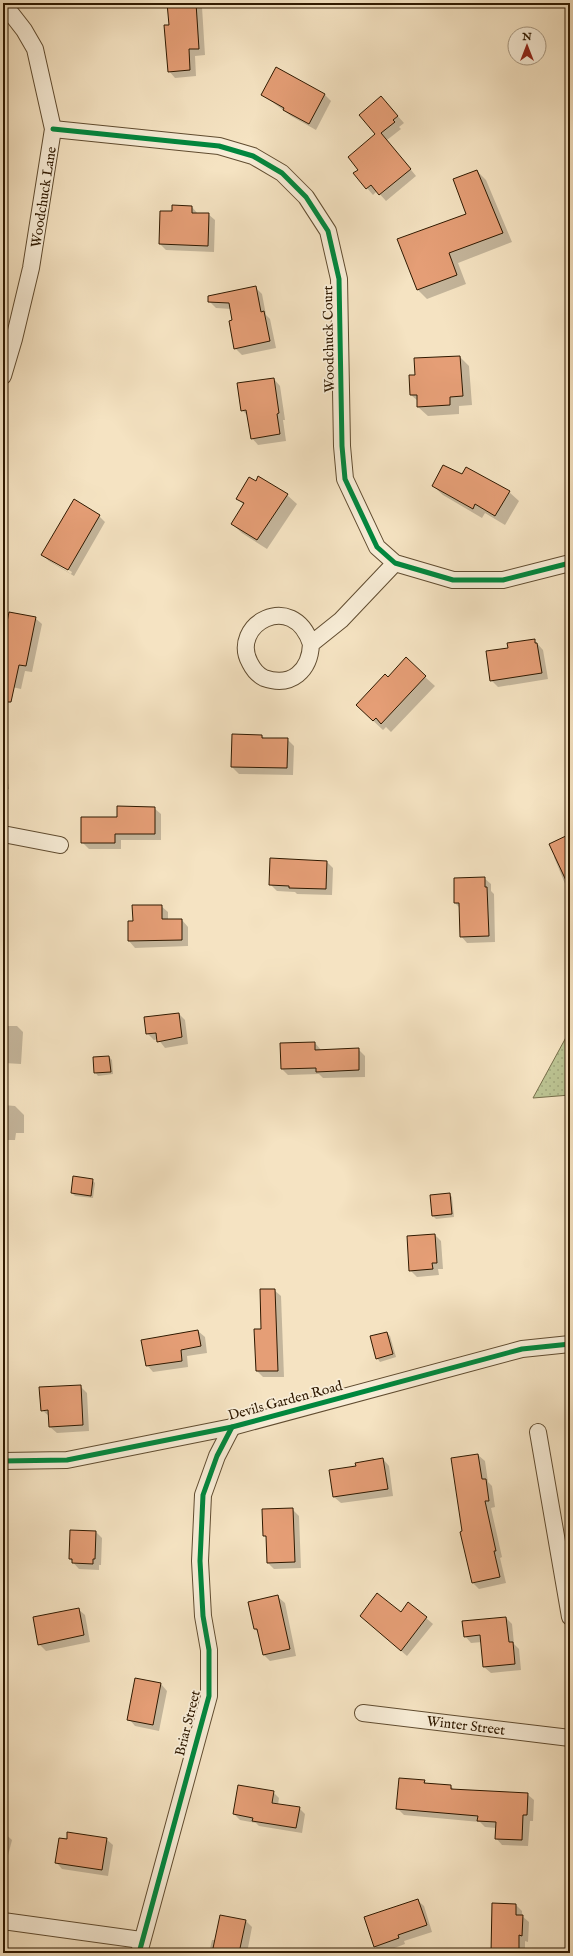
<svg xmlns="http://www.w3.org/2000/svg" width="573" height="1956" font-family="'IM FELL English',serif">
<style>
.park{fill:url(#park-dots);stroke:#766e4a}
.shadow{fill:#0003;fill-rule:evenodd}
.building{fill:#e59e76;stroke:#2f1900}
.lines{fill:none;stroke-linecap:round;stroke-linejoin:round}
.minor-casing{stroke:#604c30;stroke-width:18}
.minor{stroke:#f8edd7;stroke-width:16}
.cycleway-casing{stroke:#f8edd7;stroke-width:8}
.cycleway{stroke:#00873e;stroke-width:5}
.labels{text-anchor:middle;stroke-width:3.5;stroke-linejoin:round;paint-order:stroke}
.street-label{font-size:14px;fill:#2f1900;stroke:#f8edd7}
</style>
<defs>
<pattern id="park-dots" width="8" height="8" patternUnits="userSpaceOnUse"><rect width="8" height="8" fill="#bcc493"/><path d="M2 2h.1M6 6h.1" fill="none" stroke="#a2a87d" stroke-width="1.8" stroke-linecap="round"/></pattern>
</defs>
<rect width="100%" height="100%" fill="#f5e3c2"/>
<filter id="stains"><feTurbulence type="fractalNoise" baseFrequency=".005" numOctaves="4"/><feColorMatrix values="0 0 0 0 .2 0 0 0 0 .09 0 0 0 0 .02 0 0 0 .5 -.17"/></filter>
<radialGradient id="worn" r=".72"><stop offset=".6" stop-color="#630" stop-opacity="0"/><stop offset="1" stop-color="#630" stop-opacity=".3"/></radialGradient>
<!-- park -->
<path class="park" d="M570,1030v65l-37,3z"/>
<!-- shadow -->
<g class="shadow">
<path d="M168,3h30l4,4 3,48 -10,1 1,20 -21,2 -6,-7 1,-45z"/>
<path d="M263,95h62l6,6 -15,29 -25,-14z"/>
<path d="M387,104l17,19 -5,4 2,2 -14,11 29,36 -30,25 -9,-10 -4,4 -18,-21 5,-4 16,-35z"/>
<path d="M477,171l9,9 26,62 -54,21 8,21 -39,15 -9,-9 -20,-50 69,-26z"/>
<path d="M192,207l6,7h10l7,6 -1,32 -48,-2 -6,-6 13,-32z"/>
<path d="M255,287l7,7 4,21 4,4 6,29 -34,7 -7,-7 -4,-39 -15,-1 -7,-7z"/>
<path d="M460,357l9,9 3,39 -13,1v8l-31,2 -10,-9v-6l-7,-6 5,-19z"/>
<path d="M274,379l6,7 5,34h-2l3,21 -28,4 -6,-7 -4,-22 -6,-6z"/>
<path d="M463,475l46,17 10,9 -14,24 -20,-12 -3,5 -39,-23 -10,-9z"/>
<path d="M259,477l28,18 10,9 -30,45 -25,-16 -10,-9 12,-19 -7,-7 19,-16z"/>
<path d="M99,516l6,6 -31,54 -25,-15 -6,-6zM49,558l23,14 -1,2 -22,-14z"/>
<path d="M35,618l7,6 -10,48 -7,-1 -4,18 -18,-4v-47z"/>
<path d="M534,640l9,10 5,29 -50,8 -7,-7 18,-32z"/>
<path d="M425,677l10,9 -44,46 -5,-5 -3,3 -16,-15z"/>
<path d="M233,735l29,1 3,3h22l7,7 -1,29 -54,-1 -7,-7z"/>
<path d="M3,748l6,41 -6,1z"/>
<path d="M154,808l7,6v26h-40v9h-32l-7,-7 36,-24z"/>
<path d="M570,835v61l-16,-39z"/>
<path d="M3,861l2,2 -2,31z"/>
<path d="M327,862l6,6 -1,27 -35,-1 -2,-2 -18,-1 -7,-7z"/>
<path d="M484,878l7,6v7l3,3 1,48 -28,1 -6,-7 -1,-28 -5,-5v-24z"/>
<path d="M161,906l7,6v8h14l6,7v19l-53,2 -6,-7v-19h5z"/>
<path d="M179,1014l6,6 3,24 -23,4 -7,-9 -4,1 -7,-7z"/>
<path d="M3,1026h14l6,6 -2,32 -17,-1 -1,3z"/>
<path d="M315,1043l6,7 37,-1 7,7v21l-42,1 -4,-4 -31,1 -6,-6z"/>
<path d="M109,1057l3,3 1,14 -15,2 -3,-4z"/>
<path d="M3,1105l12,1 9,9v18h-8l-1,7h-11l1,37h-2z"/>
<path d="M92,1180l3,3 -2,15 -18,-2 -3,-3z"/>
<path d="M449,1194l3,3 2,20 -18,2 -3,-3z"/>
<path d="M435,1235l6,6 2,28h-5l1,6 -22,2 -7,-7z"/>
<path d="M274,1290l7,6 3,81h-21l-6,-6 5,-41z"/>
<path d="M198,1331l7,6 2,16 -20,3 1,11 -35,5 -6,-7z"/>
<path d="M387,1333l3,3 6,21 -16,5 -3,-4z"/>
<path d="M80,1386l7,7 2,38 -32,2 -7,-6v-10l-8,-7z"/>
<path d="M478,1455l7,6 3,21 4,4 3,21 -4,1 11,49 -2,1 6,25 -27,6 -6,-6 -12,-51h3z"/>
<path d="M383,1459l6,7 4,30 -52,7 -7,-6 23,-30z"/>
<path d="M292,1509l7,7 2,52 -27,1 -6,-6 -1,-25 -3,-3z"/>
<path d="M96,1532l6,6 -1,27h-2v5l-20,-1 -9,-10z"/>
<path d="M278,1597l7,6 11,53 -26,5 -6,-6 -4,-21 -5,-5z"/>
<path d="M78,1609l7,6 5,27 -44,9 -7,-7z"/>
<path d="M401,1613l25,5 7,6 -26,32 -39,-34z"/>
<path d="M506,1618l6,6 2,20 5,5 2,21 -30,3 -7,-6 -2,-25 -11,1 -6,-7z"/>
<path d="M136,1679l25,5 6,7 -8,40 -24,-5 -6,-7z"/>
<path d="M424,1781l3,3 24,2 3,4 73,4 7,6 -1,21h-3l-2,25 -26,-1 -6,-7v-10l-11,-1 -5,-5 -76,-7 -7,-7z"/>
<path d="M273,1792l6,6 -1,7 21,3 6,6 -3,19 -43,-7 -3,-3 -16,-3 -6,-6z"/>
<path d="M3,1832l9,8 -8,31h-1z"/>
<path d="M106,1839l7,6 -5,31 -46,-7 -6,-7 11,-22z"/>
<path d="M417,1900l7,6 8,26 -28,9 1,3 -24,9 -6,-7z"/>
<path d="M516,1905l6,6v5l7,6 -1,20 -3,-1v12h-33z"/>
<path d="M221,1916l25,5 6,6 -5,26h-38l3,-13h4z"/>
</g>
<!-- building -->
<g class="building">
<path d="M167,3h29l3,46h-10l1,21 -22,2 -4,-47h5z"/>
<path d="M276,67l49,27 -16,30 -26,-14 1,-2 -23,-13z"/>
<path d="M381,96l17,20 -5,4 2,2 -14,11 30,36 -32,26 -8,-10 -5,4 -13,-16 5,-3 -10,-13 27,-23 -16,-19z"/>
<path d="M477,170l26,63 -54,20 8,22 -40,15 -20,-51 69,-25 -13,-35z"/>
<path d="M172,205l20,1v7h17l-1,33 -49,-2 1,-33h12z"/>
<path d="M256,286l5,26 3,-1 6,30 -36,8 -5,-28 3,-1 -3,-17 -21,-1v-6z"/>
<path d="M460,356l3,40 -13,1v8l-33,2v-12h-7l-1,-20h6l-1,-17z"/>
<path d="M274,378l5,35 -2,1 3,20 -29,5 -5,-29 -5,1 -4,-28z"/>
<path d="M443,465l19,9 4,-7 44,24 -15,25 -20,-12 -2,5 -41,-23z"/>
<path d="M258,476l30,18 -31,46 -26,-16 13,-21 -8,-4 13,-22 7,4z"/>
<path d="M74,499l26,16 -32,55 -27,-15z"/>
<path d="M9,612l27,5 -10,49 -7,-1 -8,37h-8v-60z"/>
<path d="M535,639v4h2l5,30 -52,8 -4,-30 22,-3 -1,-5z"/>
<path d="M406,657l20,19 -45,48 -5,-6 -3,3 -17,-16 29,-31 3,3z"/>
<path d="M232,734l30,1v3h26l-1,30 -56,-1z"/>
<path d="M117,806l38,1v27h-40v9h-34v-26h36z"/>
<path d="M570,834v55l-21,-45z"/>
<path d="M270,858l57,3 -1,28 -37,-1v-2l-20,-1z"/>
<path d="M485,877v10h2l2,49 -29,1 -1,-34h-5v-25z"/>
<path d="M132,905h30v14h20v21l-54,1v-20h5z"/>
<path d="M179,1013l3,24 -25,5 -1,-9 -10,1 -2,-17z"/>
<path d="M315,1042v8l44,-2v22l-43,2v-4l-35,1 -1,-26z"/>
<path d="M109,1056l2,16 -17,1 -1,-16z"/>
<path d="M73,1176l20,3 -2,17 -20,-3z"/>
<path d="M450,1193l2,21 -20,2 -2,-21z"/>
<path d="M435,1234l2,29h-5l1,6 -24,2 -2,-35z"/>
<path d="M260,1289h15l3,82h-22l-2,-42h7z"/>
<path d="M198,1330l3,16 -20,4 1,11 -36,5 -5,-26z"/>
<path d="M387,1332l6,22 -17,5 -6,-23z"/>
<path d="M81,1385l2,40 -34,2 -1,-17 -7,1 -2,-24z"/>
<path d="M478,1454l4,25h4l3,22h-4l11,50h-2l6,26 -28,6 -12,-51 2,-1 -11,-73z"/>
<path d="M383,1458l5,31 -55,8 -4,-27 27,-4 -1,-3z"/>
<path d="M293,1508l2,54 -28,1 -1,-27h-3l-1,-27z"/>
<path d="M70,1530l26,1 -1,28h-2v5l-21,-1v-4h-3z"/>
<path d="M377,1593l24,19 7,-10 19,15 -26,34 -41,-35z"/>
<path d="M278,1595l12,54 -27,6 -6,-26h-3l-6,-27z"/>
<path d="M79,1608l5,27 -46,10 -5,-28z"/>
<path d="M506,1617l3,25h4l2,22 -32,3 -3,-32 -16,2 -2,-16z"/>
<path d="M135,1678l26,5 -8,42 -26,-5z"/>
<path d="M399,1778l26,2 -1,3 27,2v4l77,4 -1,22h-4l-1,25 -27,-1 1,-17 -19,-1 1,-5 -82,-7z"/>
<path d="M238,1785l36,6 -2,12 28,4 -4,21 -44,-7 1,-3 -20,-4z"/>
<path d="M67,1832l40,6 -5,32 -47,-7 4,-25 8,1z"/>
<path d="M418,1899l9,26 -29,10 1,3 -25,9 -10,-30z"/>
<path d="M492,1903l24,1v11h7l-1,21 -3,-1v18h-28z"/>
<path d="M220,1915l26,5 -7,33h-27z"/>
</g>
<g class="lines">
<defs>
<g id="minor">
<path d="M53,129l166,17 34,10 29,17 24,24 22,34 11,48 3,167 3,33 32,68 18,16 58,17h50l67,-17"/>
<path d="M3,376l11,-37 17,-71 22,-139 -18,-80 -11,-19 -21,-27"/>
<path d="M311,644c-18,-55 -82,-19 -61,19 3,6 8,12 14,15 28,10 46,-8 47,-34l30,-24 54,-57"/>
<path d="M3,834l57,11"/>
<path d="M538,1432l32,185"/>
<path d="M3,1461l64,-1 165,-33 290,-78 48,-5"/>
<path d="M363,1713l207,25"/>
<path d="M3,1921l138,19"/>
<path d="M139,1953l70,-257v-46l-6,-34 -3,-55 3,-66 14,-39 15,-29"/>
</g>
</defs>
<!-- minor casing -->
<use href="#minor" class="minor-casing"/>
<!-- minor -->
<use href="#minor" class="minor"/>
<defs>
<g id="cycleway">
<path d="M53,129l166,17 34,10 29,17 24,24 22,34 11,48 3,167 3,33 32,68 18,16 58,17h50l67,-17"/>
<path d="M3,1461l64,-1 165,-33 290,-78 48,-5"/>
<path d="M139,1953l70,-257v-46l-6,-34 -3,-55 3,-66 14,-39 15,-29"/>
</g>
</defs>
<!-- cycleway casing -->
<use href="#cycleway" class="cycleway-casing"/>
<!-- cycleway -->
<use href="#cycleway" class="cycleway"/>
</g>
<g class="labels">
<!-- street labels -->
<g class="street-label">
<text transform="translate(43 197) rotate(-81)" y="5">Woodchuck Lane</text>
<text transform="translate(328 339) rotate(-91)" y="5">Woodchuck Court</text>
<text transform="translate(285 1400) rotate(-15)" y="5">Devils Garden Road</text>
<text transform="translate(187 1723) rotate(-76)" y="5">Briar Street</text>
<text transform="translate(466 1725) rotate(7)" y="5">Winter Street</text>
</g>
</g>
<!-- margin -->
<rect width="573" height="1956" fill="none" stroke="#f5e3c2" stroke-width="16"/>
<rect x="4" y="4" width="565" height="1948" fill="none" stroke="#2f1900" stroke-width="2"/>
<rect x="8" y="8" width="557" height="1940" fill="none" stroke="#2f1900"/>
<!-- north arrow -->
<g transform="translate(527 46)"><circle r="19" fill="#f8edd7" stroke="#a89881"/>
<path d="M0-3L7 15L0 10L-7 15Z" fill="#8f2418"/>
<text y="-6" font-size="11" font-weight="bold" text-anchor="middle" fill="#2f1900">N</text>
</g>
<rect width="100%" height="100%" filter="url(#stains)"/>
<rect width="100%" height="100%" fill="url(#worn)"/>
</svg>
